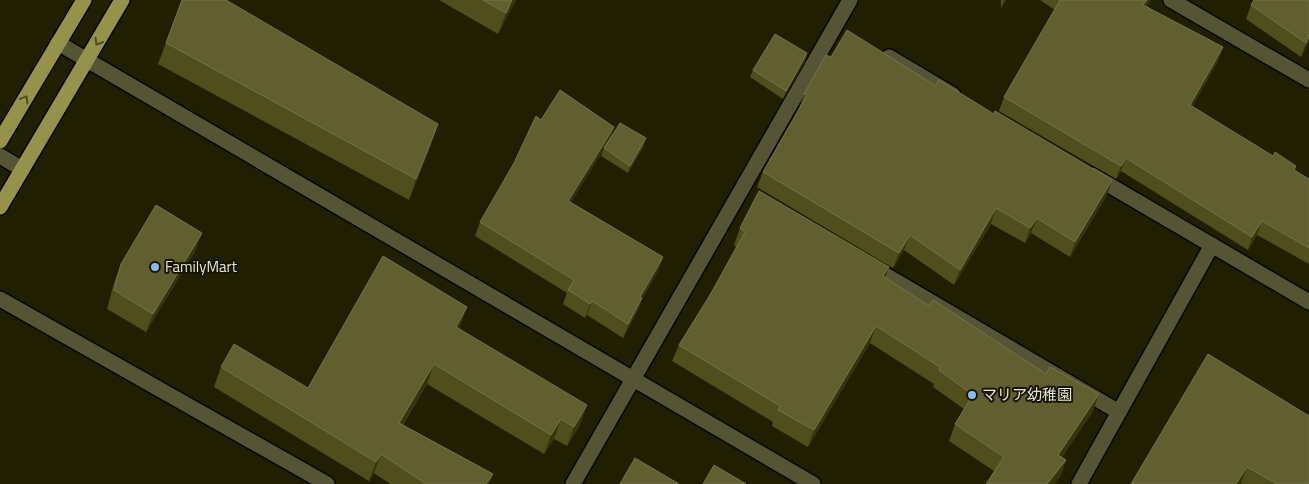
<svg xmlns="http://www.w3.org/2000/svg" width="1309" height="484" font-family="'Titillium Web','Noto Sans JP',sans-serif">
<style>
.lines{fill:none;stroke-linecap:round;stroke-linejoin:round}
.minor-casing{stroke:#0a0800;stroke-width:18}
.tertiary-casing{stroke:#0a0800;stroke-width:18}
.trunk-casing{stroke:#0a0800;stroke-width:18}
.minor{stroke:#555435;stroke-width:15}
.tertiary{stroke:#555435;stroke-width:15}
.trunk{stroke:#95924c;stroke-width:15}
.wall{fill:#504e1c}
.shaded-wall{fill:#363409}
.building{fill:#615e30;stroke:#76744a}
.oneway{stroke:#504d22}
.poi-dot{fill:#89bafc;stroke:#171500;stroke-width:2}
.labels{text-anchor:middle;stroke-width:4;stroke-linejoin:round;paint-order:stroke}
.poi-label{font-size:15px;fill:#e7e7d5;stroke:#171500;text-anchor:start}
</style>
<rect width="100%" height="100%" fill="#201f02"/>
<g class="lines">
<defs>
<g id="minor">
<path d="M1171,0l138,80"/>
<path d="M889,57l64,38"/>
<path d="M0,156l22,13"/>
<path d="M1092,175l217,127"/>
<path d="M870,266l249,146"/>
<path d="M0,299l327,185"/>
<path d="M573,484l277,-484"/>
<path d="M1079,484l133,-239"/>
</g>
<path id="tertiary" d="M58,43l755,441"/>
<g id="trunk">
<path d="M0,141l84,-141"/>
<path d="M0,207l122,-207"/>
</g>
</defs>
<!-- minor casing -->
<use href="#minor" class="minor-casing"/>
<!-- tertiary casing -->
<use href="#tertiary" class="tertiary-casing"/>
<!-- trunk casing -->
<use href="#trunk" class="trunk-casing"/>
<!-- minor -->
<use href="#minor" class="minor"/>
<!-- tertiary -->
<use href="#tertiary" class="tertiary"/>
<!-- trunk -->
<use href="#trunk" class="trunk"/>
</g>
<!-- wall -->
<g class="wall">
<path d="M182,0l249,145 -22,55 -251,-136z"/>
<path d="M439,0h77l-18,34z"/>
<path d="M1001,0h5l-5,8z"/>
<path d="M1040,0h110l-3,6 71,55 -26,46 117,72v85l-52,-29 -9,15 -127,-79 -5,8 -117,-68 5,-14 51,-87z"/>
<path d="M1309,0v41l-8,16 -55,-38 5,-14z"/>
<path d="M807,53l-2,8 -22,38 -33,-22 3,-7z"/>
<path d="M804,94l303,101 -37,62 -39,-24 -6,10 -34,-19 -37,61 -50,-35 -11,18 -136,-81 6,-15 36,-63z"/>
<path d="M541,120l73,7 -5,14 35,5 -16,27 -27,-17 3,-8 -33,54 92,55 -5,14 -16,28 -5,13 -14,26 -36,-23 -2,3 -22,-14 4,-11 -92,-57 5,-14z"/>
<path d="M740,228l149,39 -4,10 44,29 117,68 53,20 -6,17 -31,46 4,3 -6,17 -6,7h-68l8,-13 -45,-30 6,-17 9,-15 -31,-22 1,-3 -64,-41 -62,104 -36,-21 1,-4 -101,-61 7,-16 31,-50 26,-48 -2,-2z"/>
<path d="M202,233l-7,18 -49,81 -39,-23 7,-26 7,-19z"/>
<path d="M460,327l-1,1 121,97 -13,21 -13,-7 -10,15 -117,-70 -24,41 90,49 -4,10h-99l-16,-11 -5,8 -155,-94 7,-20 87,21z"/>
<path d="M1309,416v68h-178z"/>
</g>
<!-- shaded-wall -->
<g class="shaded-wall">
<path d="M512,0h4l-18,34 8,-21z"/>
<path d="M1004,0h2l-5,8z"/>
<path d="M1147,0h3l-1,3 -10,15 4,-13z"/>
<path d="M1309,37v4l-8,16 5,-14z"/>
<path d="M1223,47l-5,14 -33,58 5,-14z"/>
<path d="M807,53l-2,8 -22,38 3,-8z"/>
<path d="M438,124l-7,21 -22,55 7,-21z"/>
<path d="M614,127l-5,14 -46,74 5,-14z"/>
<path d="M646,138l-2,8 -16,27 2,-7z"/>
<path d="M1126,158l-5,13 -5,8 5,-13z"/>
<path d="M1112,180l-5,15 -37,62 5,-15z"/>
<path d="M996,208l-5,16 -37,61 6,-15z"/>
<path d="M1037,218l-6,15 -6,10 5,-15z"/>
<path d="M1262,221l-5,14 -9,15 4,-13z"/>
<path d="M202,233l-7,18 -49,81 7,-18z"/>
<path d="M910,235l-6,15 -11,18 6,-15z"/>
<path d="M663,257l-5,14 -16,28 -5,13 -14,26 17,-41z"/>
<path d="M889,267l-6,17v-8z"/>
<path d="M592,301l-5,14 -2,3 5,-14z"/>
<path d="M467,307l-7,20 -11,19 7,-19z"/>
<path d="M876,326l-6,17 -62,104 6,-17z"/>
<path d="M434,364l-7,20 -35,58 7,-19z"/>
<path d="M1099,394l-6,17 -41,61 6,-17z"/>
<path d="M587,405l-7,20 -13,21 7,-19z"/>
<path d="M561,419l-7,20 -10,15 7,-19z"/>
<path d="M381,454l-7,19 -5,8 7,-19z"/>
<path d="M1066,460l-6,17 -6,7h-7z"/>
<path d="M1247,467l-6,17h-5z"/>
<path d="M493,474l-4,10h-3z"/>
</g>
<!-- building -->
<g class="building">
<path d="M182,0h44l212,124 -22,55 -250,-136z"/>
<path d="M483,0h29l-6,13z"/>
<path d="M1060,0h87l-4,5 80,42 -33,58 83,51 2,-4 21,14 -2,4 15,9v69l-47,-27 -10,16 -126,-79 -5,8 -117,-69z"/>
<path d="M1254,0h55v37l-3,6 -55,-38z"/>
<path d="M847,30l89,56 3,-6 55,34 1,-3 117,69 -37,62 -38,-24 -7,10 -34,-20 -36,62 -50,-35 -11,18 -136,-81 44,-77 -3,-1 22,-39 5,2z"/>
<path d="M775,34l32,19 -21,38 -33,-21z"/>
<path d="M560,90l54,37 -46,74 95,56 -23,40 2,1 -14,26 -36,-23 -2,3 -22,-14 6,-10 -94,-58 34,-59 22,-47 5,4z"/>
<path d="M620,123l26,15 -16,28 -26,-18z"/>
<path d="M759,191l130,76 -6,9 46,30 4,-6 113,74 4,-7 49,27 -41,61 8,5 -19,24h-61l18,-27 -49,-33 18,-29 -34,-25 1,-3 -64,-41 -62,104 -36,-20 2,-4 -101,-61 31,-50 35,-63 -5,-4z"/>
<path d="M156,205l46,28 -49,81 -39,-24 7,-26z"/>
<path d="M383,256l84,51 -11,20 131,78 -13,22 -13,-8 -10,16 -117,-71 -35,59 94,51 -7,10h-60l-45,-30 -5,8 -155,-95 13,-23 74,44z"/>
<path d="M1208,354l101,62v68h-32l-30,-17 -11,17h-105z"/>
<path d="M635,458l44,26h-59z"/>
<path d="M714,465l32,19h-43z"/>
</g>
<!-- one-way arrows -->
<defs><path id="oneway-chevron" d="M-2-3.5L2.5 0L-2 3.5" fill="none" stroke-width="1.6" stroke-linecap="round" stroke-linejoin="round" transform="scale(1.25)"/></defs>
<g class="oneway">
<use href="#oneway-chevron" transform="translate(98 42) rotate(120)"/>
<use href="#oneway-chevron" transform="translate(25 99) rotate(-59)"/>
</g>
<!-- markers -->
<g class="poi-dot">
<circle cx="155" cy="267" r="5"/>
<circle cx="972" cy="395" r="5"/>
</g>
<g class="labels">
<!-- poi labels -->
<g class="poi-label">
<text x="165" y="272">FamilyMart</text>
<text x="982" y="400">マリア幼稚園</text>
</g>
</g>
</svg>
